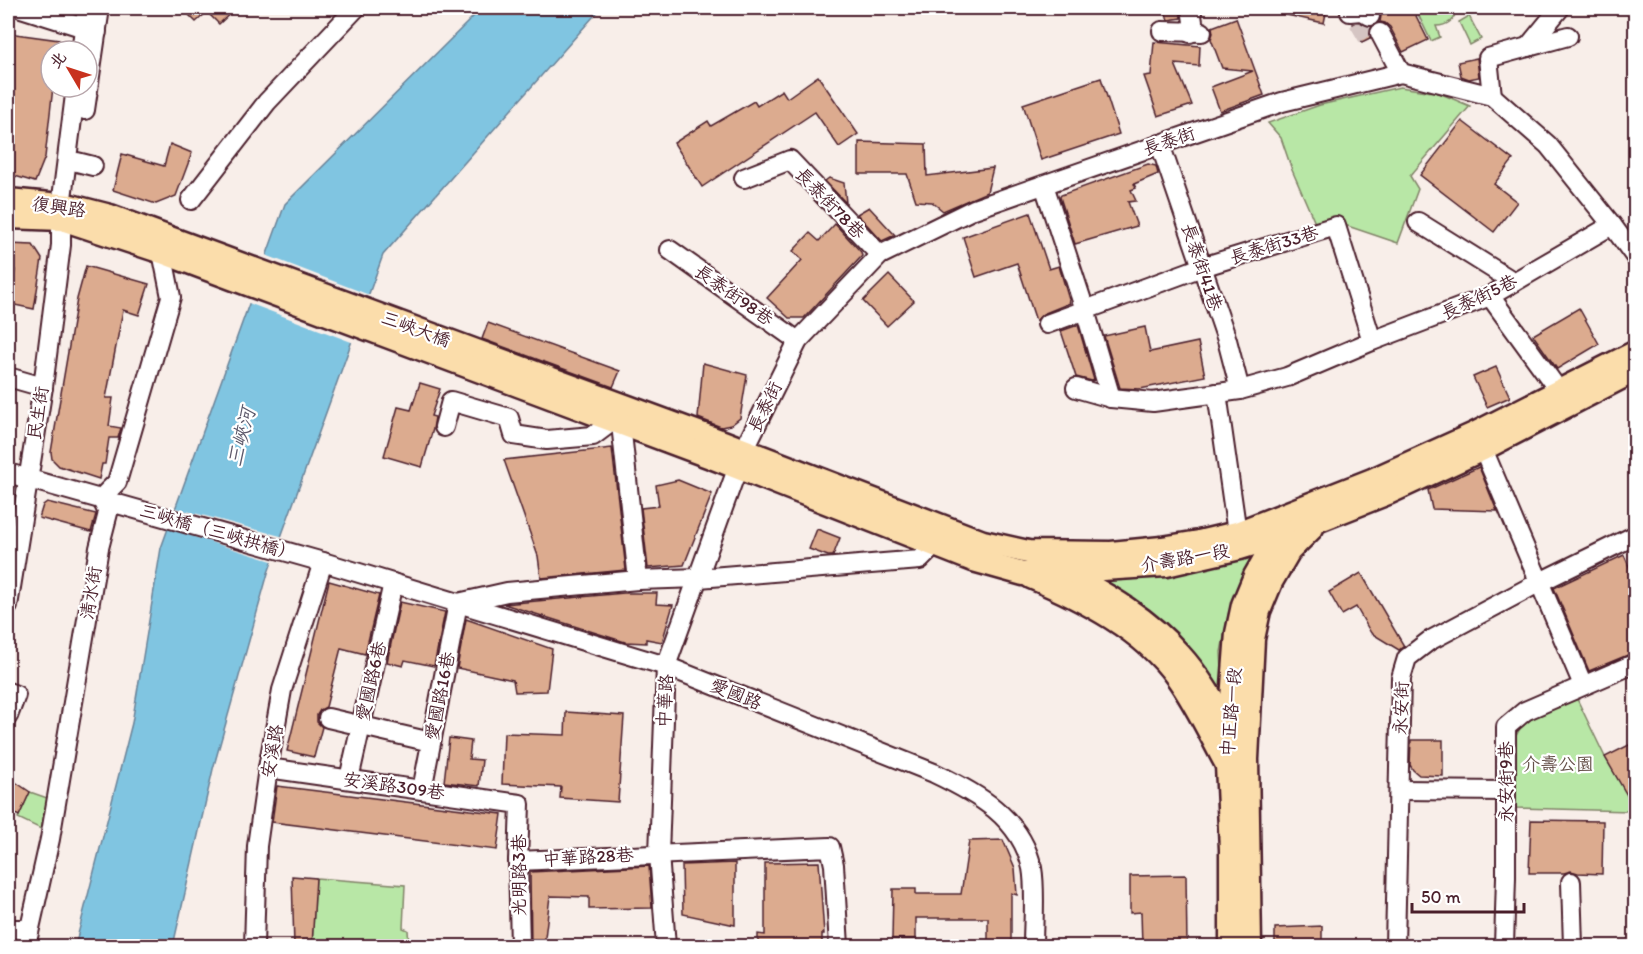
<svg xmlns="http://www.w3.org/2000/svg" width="1643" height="954" font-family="Itim,'LXGW WenKai TC',sans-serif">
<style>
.green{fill:#b8e7a6;stroke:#818368;stroke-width:1.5}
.water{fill:#80c5e1;stroke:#6a8398;stroke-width:1.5}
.pier{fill:#f8eee9}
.building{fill:#dcab8f;stroke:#4a1f2b;stroke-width:1.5}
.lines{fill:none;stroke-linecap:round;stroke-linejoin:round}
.minor-tunnel{stroke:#d5c5c3;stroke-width:18;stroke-dasharray:18 9;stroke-linecap:butt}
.minor-casing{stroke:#4a1f2b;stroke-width:22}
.major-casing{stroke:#4a1f2b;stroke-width:27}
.minor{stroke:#fff;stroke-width:18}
.major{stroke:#fbddab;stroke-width:22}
.labels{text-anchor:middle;stroke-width:4.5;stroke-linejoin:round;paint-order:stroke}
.street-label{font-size:18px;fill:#4a1f2b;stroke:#fff}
.park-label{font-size:18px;fill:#66514a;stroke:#fff}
.water-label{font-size:20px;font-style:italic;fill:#5d596b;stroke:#fff}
</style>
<rect width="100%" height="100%" fill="#f8eee9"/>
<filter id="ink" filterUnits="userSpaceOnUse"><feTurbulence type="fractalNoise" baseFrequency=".0167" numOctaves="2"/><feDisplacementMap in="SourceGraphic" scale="12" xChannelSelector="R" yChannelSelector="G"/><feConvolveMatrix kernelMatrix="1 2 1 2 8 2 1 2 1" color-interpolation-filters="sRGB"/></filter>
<g filter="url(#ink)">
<!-- green -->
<g class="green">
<path d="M1415,8h41c0,12 -9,18 -20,18l4,11 -9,4z"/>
<path d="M1469,16l12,23 -11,6 -11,-23z"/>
<path d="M1400,87l39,6 31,13 -60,70 8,13 -20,54 -71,-24 -12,4 -23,-53 -11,-32 -13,-15 52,-18z"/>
<path d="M1258,551l-29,60 -8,41 3,52 -40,-63 -34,-30 -52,-33z"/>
<path d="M1577,699l28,58 24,40 1,14 -114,-3c-1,-25 -12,-67 9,-85 11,-9 39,-18 52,-24z"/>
<path d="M30,792l20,7 -5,32 -27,-13z"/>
<path d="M316,878l89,7 -2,43 5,2 1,16h-97z"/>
</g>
<!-- water -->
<path class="water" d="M482,8h119l-218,247 -115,318 -55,196 -40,177h-98l57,-223 29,-175 124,-344z"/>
<!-- pier -->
<g class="pier">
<path d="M263,254l109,42 -18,47 -108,-41z"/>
<path d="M172,507l112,30 -9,25 -110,-34z"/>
</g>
<!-- building -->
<g class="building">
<path d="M182,8h54l-17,16 -12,-12 -11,10z"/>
<path d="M1164,8h16l1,10 -13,2z"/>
<path d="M1278,8h49l-3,15 -47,-10z"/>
<path d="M1386,8h26l16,32 -25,12 -13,-25 -5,-4 -5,-1 1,-6 -1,-5z"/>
<path d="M1236,18l28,77 -44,16 -9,-24 42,-16 -31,-3 -11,-29 2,-6 -1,-6z"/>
<path d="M1359,23l11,4v11l-8,4 -9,-18z"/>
<path d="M8,33l51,7 -1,11h-7v36h2l-8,70 -10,25 -27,-8z"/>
<path d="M1154,42l46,4 -1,20 -24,-2 17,41 -34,11 -14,-40 7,-1z"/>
<path d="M1477,58l2,19 -10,2 -8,-3 -3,-14z"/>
<path d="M818,76l40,58 -19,13 -24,-35 -113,75 -28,-44 34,-22 3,5 43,-25 3,5 25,-16 5,8z"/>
<path d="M1101,78l18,56 -78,26 -18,-56z"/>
<path d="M1462,121l51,39 -19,24 23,18 -23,30 -74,-57z"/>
<path d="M859,142l67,2 1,32 66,-8 -6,24 -44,19 -11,-9 -16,-1 -9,-27h-48z"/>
<path d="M170,144l22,9 -16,43 -20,8 -43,-14 9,-36 42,12z"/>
<path d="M1148,164l8,2 2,8 -24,10 2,4 -5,2 5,11 -8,1 9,24 -62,18 -15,-47 1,-2z"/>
<path d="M829,178l15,5 2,20 -21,-22z"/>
<path d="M869,207l26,28 -13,6 -25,-27z"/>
<path d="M1030,213l19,56 10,-3 11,37 -27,11 -7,7 -19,-58 -41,14 -13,-40z"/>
<path d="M835,224l26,28 1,4 -58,62h-15l-22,-20 35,-38 -9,-9 17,-18 9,8z"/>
<path d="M8,244l25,1 9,14 -8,50 -24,-5 5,-34h-7z"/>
<path d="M86,266l63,18 -10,31 -16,-5 -17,88h7l-4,28 12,2 -3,10h-9l-4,26h-3l-3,15 -40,-13 -7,-7 -1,-7 26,-153z"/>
<path d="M889,275l25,26 -27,25 -24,-25z"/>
<path d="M1579,308l20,36 -42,25 -24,-34z"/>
<path d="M488,323l132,48 -7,16 -131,-48z"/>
<path d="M1078,325l16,55 -2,1 -16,-4 -15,-46z"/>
<path d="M1145,327l5,25 48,-10 7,34 -65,13 -20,-1 -16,-52z"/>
<path d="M703,363l44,12 -7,43 -9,7 -10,2 -23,-9z"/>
<path d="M1496,367l14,30 -23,10 -14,-30z"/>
<path d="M420,383l20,6 -9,27 4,1 -2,12 -11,38 -38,-11 14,-49 13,3z"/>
<path d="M612,448l14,122 -85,8 -3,-22 -34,-96z"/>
<path d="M1479,467l18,44 -65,-2 -4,-19z"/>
<path d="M678,480l34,14 -28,71 -36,3 -7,-60 18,-2 -3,-21z"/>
<path d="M47,502l49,12 -5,18 -52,-14 4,-13z"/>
<path d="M817,529l23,9 -7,18h-5l-19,-7z"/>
<path d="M1624,555l11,25v72l-46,19 -35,-83z"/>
<path d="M1361,573l43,73 -5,4 -28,-17 -15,-26 -14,8 -13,-23z"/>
<path d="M329,581l50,14 -14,59 -24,-6 -15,59 -6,3 -3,5v7l5,5 -8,30 -27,-6z"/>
<path d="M624,593h33l-1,11 17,1 -11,37 -16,-3v4l-21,-1 -121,-38z"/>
<path d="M400,602l45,10 -11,54 -29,-6 -2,6 -16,-4z"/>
<path d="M466,619l86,30 -5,42 -32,1 -2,-12 -56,-12z"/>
<path d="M566,712l58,4 -6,86 -58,-4 1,-11 -59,-3 2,-51 61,2z"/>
<path d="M449,738l22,3 -2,18 13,1 -3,26 -35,-4z"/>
<path d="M1411,740h32v36l-24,-1 -6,-5 -3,-5z"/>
<path d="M1635,742v67l-30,-52z"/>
<path d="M8,777l22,15 -11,24 -11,-6z"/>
<path d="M277,786l225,28 -5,36 -225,-28z"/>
<path d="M1531,820l72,1 -1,53 -24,-1 -7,-2 -7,2h-35z"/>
<path d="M1003,840l12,28 2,27 -6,-2v53h-23v-28h-72v21h-24l1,-50h23v5h45l8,-53z"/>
<path d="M819,862l5,72h-2v12h-64v-12l7,1v-72z"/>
<path d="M735,863v62l-52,-11 -1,-49z"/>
<path d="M649,866l3,42 -63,1v-12l-39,-1 -6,50h-13l-1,-74z"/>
<path d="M1186,875l1,71h-45l-1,-34 -11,1v-37z"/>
<path d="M292,876l24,2 -4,68h-18z"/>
<path d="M1322,926v16l-47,2v-16z"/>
</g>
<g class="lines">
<!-- minor-tunnel -->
<path class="minor-tunnel" d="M1358,22l10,17"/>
<defs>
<g id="minor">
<path d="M21,8l76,24"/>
<path d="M1350,12l11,-1 9,5"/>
<path d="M1162,31l40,1"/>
<path d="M1190,33l3,-11 -2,-14"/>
<path d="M1380,33l21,40"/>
<path d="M1528,47l32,-39"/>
<path d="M81,51l6,-43"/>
<path d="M1492,96l-4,-38 80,-22"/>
<path d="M85,110l15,-102"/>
<path d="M1160,144l67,196 13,50"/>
<path d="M77,162l16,4"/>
<path d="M744,178l46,-18 90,95"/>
<path d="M1044,185l41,125 26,88"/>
<path d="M191,200l76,-98 89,-94"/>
<path d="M1418,222l96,60"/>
<path d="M670,250l128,91"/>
<path d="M1490,296l69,95"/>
<path d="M1047,324l155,-57 134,-41 36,115"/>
<path d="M8,377l35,10"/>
<path d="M1076,388l35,10 42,4 87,-12 47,-13 85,-36 118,-45 122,-71"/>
<path d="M1217,393l20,140"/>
<path d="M621,424l17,156"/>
<path d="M444,427l7,-26 58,17 5,17 33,5 46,-4 20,-15"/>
<path d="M1483,449l100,236"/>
<path d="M8,473l315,89 343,104 268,107c42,20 87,44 98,95 4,22 1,55 1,78"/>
<path d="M8,606l35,-219 18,-142v-39l15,-119"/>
<path d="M8,692l8,3 -8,21"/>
<path d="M328,718l103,24"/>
<path d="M268,768l252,36 -2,57 2,85"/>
<path d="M349,779l44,-196"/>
<path d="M422,790l36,-187 49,-11 131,-12 61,-2 221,-18 15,-15"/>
<path d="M1399,790l107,1"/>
<path d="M518,861l312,-14 4,18 5,81"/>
<path d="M1571,882l2,64"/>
<path d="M8,927l4,2h17"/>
<path d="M26,946l24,-107 49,-291 9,-35 -7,-15 16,-16 54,-185 -9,-45"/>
<path d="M254,946l3,-100 11,-78 14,-78 41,-128"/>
<path d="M666,946l-7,-92 7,-188 78,-216 54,-109 82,-86 94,-46 308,-107 119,-29 91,23 56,49 64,80 24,33"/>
<path d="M1395,946l6,-268 6,-20 22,-17 111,-59 96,-47"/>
<path d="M1504,946l2,-69v-150l19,-16 111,-48"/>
</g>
<g id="major">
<path d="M8,200l63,6 39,10 613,226 260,100 45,10 83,1 51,-5 37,-6 38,-9 135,-53 102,-46 162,-82"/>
<path d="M8,217l54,2 100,33 554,207 257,101 50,14 143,-9 74,-17 39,-12 109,-43 95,-44 153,-79"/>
<path d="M1064,572c42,22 85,47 116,83 21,23 37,51 51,77"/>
<path d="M1031,577c52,22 113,53 146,100 20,28 34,59 50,88"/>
<path d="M1231,946v-97l-4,-84 10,-132 6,-28 12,-29 12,-21 16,-22"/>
<path d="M1250,946l-3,-187 6,-120 6,-28 12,-29 18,-31 23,-23"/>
</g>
</defs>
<!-- minor casing -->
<use href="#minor" class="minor-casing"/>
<!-- major casing -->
<use href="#major" class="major-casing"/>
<!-- minor -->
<use href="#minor" class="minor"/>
<!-- major -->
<use href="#major" class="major"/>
</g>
</g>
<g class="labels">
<!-- street labels -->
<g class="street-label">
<text transform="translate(1169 141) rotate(-19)" y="6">長泰街</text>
<text transform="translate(830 203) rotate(46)" y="6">長泰街78巷</text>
<text transform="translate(59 207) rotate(8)" y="6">復興路</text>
<text transform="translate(1274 245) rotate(-17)" y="6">長泰街33巷</text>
<text transform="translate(1202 267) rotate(71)" y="6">長泰街41巷</text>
<text transform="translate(734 295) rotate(35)" y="6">長泰街98巷</text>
<text transform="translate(1479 297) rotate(-25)" y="6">長泰街5巷</text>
<text transform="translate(416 329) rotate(20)" y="6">三峽大橋</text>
<text transform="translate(765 407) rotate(-64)" y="6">長泰街</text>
<text transform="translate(38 413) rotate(-81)" y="6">民生街</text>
<text transform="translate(218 532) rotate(16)" y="6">三峽橋（三峽拱橋）</text>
<text transform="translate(1185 558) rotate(-10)" y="6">介壽路一段</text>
<text transform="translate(91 593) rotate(-81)" y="6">清水街</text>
<text transform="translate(371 681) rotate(-77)" y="6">愛國路6巷</text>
<text transform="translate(736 694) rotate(22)" y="6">愛國路</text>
<text transform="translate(440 696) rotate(-79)" y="6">愛國路16巷</text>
<text transform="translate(665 701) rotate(-87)" y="6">中華路</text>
<text transform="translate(1401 708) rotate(-88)" y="6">永安街</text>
<text transform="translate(1231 712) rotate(-85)" y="6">中正路一段</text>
<text transform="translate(272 751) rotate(-80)" y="6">安溪路</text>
<text transform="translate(1506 782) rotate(-90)" y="6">永安街9巷</text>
<text transform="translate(394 786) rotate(8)" y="6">安溪路309巷</text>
<text transform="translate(588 857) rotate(-3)" y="6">中華路28巷</text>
<text transform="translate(519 875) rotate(-90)" y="6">光明路3巷</text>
</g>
<!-- park labels -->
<g class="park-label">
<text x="1558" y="770">介壽公園</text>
</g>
<!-- water labels -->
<g class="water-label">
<text transform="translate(241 437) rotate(-76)" y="7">三峽河</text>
</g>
</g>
<!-- margin -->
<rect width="1643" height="954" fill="none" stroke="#fff" stroke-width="30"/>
<rect x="15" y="15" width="1613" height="924" fill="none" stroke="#4a1f2b" stroke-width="2" filter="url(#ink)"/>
<!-- north arrow -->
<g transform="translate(69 69) rotate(309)"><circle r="28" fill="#ffffff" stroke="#b7a5aa" stroke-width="1.5"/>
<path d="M0-4.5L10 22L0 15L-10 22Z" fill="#c8321e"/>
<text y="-9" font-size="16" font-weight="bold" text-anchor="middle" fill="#4a1f2b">北</text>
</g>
<!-- scale -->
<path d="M1412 903v9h112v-9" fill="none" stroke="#4a1f2b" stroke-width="3"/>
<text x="1421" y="903" font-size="18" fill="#4a1f2b" stroke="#ffffff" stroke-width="4.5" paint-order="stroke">50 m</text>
</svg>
